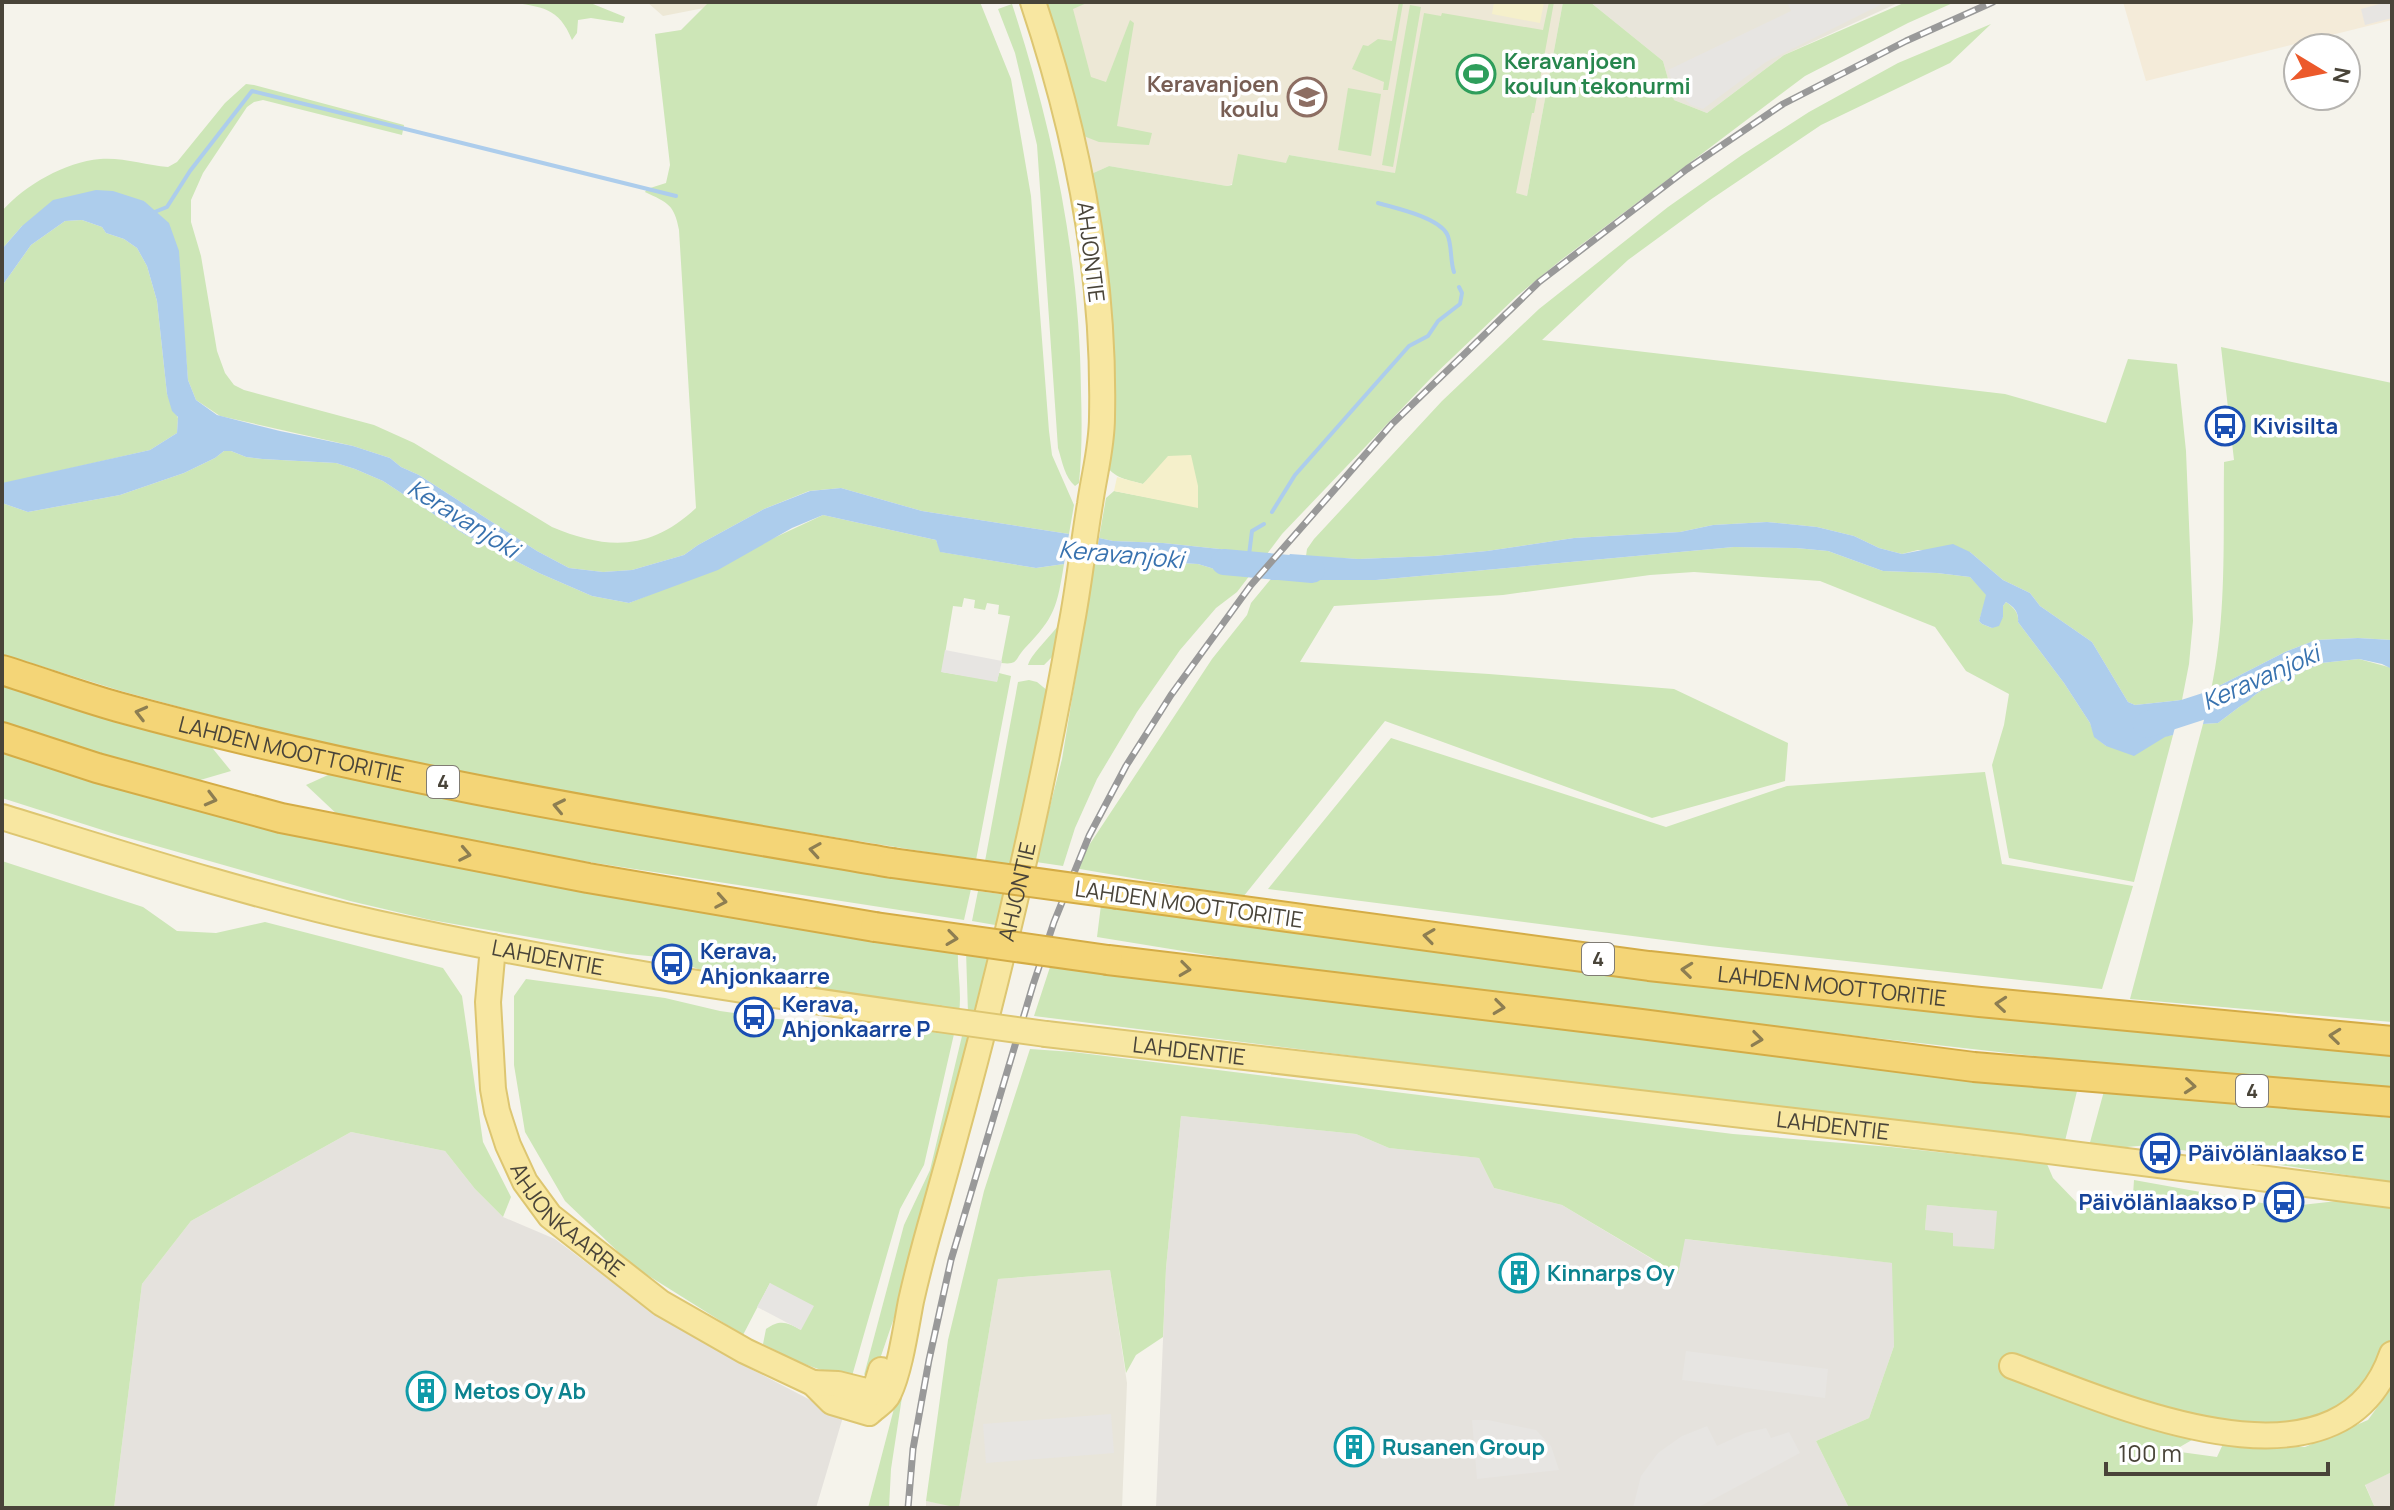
<svg xmlns="http://www.w3.org/2000/svg" width="2394" height="1510" font-family="Manrope,sans-serif">
<style>
.residential{fill:#e8e5da}
.commercial{fill:#f4ebd9}
.industrial{fill:#e5e2dd}
.education{fill:#ede8d6}
.green{fill:#cde6b7;fill-rule:evenodd}
.sand{fill:#f5f0cb}
.parking{fill:#e7e5e2}
.water{fill:#adcdec}
.lines{fill:none;stroke-linecap:round;stroke-linejoin:round}
.stream{stroke:#adcdec;stroke-width:4}
.river{stroke:#adcdec;stroke-width:26}
.major-casing{stroke:#ddc671;stroke-width:28}
.highway-casing{stroke:#d4ac46;stroke-width:32}
.major{stroke:#f8e7a1;stroke-width:24}
.highway{stroke:#f4d577;stroke-width:28}
.rail-casing{stroke:#999;stroke-width:7}
.rail{stroke:#fff;stroke-width:4;stroke-dasharray:12;stroke-linecap:butt}
.major-bridge-casing{stroke:#ddc671;stroke-width:28;stroke-linecap:butt}
.highway-bridge-casing{stroke:#d4ac46;stroke-width:32;stroke-linecap:butt}
.major-bridge{stroke:#f8e7a1;stroke-width:24}
.highway-bridge{stroke:#f4d577;stroke-width:28}
.oneway{stroke:#8d7e52}
.labels{text-anchor:middle;stroke-width:7;stroke-linejoin:round;paint-order:stroke}
.shield{fill:#fff;stroke:#807c74;stroke-width:2}
.shield-label{font-size:20px;font-weight:bold;fill:#494439}
.leisure-label{font-size:22px;font-weight:bold;fill:#27864d;stroke:#fff;text-anchor:start}
.education-label{font-size:22px;font-weight:bold;fill:#785e54;stroke:#fff;text-anchor:end}
.street-label{font-size:22px;fill:#494439;stroke:#fff}
.transit-label{font-size:22px;font-weight:bold;fill:#164399;stroke:#fff;text-anchor:start}
.culture-label{font-size:22px;font-weight:bold;fill:#0d838f;stroke:#fff;text-anchor:start}
.water-label{font-size:24px;font-style:italic;fill:#3872af;stroke:#fff}
</style>
<rect width="100%" height="100%" fill="#f5f3eb"/>
<!-- residential -->
<g class="residential">
<path d="M1590,2h310l-116,53 -77,58 -33,-13 -11,-39z"/>
<path d="M1110,1270l17,113 -5,125h-196v-7l33,6 39,-228z"/>
<path d="M2392,1472v36h-17l-10,-24z"/>
</g>
<!-- commercial -->
<path class="commercial" d="M2123,2h269v18l-246,61z"/>
<!-- industrial -->
<g class="industrial">
<path d="M1181,1116l175,18 33,14 90,10 15,30 68,17 115,69 7,-35 209,24 1,83 -25,72 -53,23 33,67h-693l10,-240z"/>
<path d="M351,1132l94,19 30,38 28,28 52,22 102,77 94,53 92,48 -27,91h-702l28,-224 49,-63z"/>
<path d="M1927,1205l71,6 -4,39 -42,-4 -27,-16z"/>
</g>
<!-- education -->
<g class="education">
<path d="M647,2h62l-5,6 -41,8z"/>
<path d="M1039,2h524l-36,194 -238,-41 -2,8 -60,23 -118,-20 -20,9z"/>
</g>
<!-- green -->
<g class="green">
<path d="M510,2h78l37,15 -2,6 -32,-5 -13,2 -1,13 -5,7c-13,-33 -31,-33 -62,-38z"/>
<path d="M709,2h271l31,77 20,117 18,235 3,24 22,50 -5,29 -147,-23 -81,-23 -32,3 -45,18 -66,36 -14,10 -52,15 -29,2 -34,-4 -32,-17 -118,-76 -18,-8 -11,-9 -37,-12 -133,-30 -24,-16 -8,-20 -5,-58 -39,-121 -122,25 -20,23v-38c23,-26 63,-49 98,-52 22,-2 46,6 68,8l9,-5 48,-59 21,-19 8,1 150,40 -2,10 -139,-35 -9,2 -7,5 -44,66 -12,27v22l10,34 16,95 8,22 9,12 10,5 130,35 40,18 138,84c55,23 98,24 144,-19l-17,-278c-5,-26 -11,-27 -34,-38l2,-3 19,-6 4,-18 -15,-131 26,-4z"/>
<path d="M1039,2h50l-16,7 18,68 15,5 24,-62 4,3 -17,103 35,7 -3,12 -50,-3 -18,-7z"/>
<path d="M1399,2l4,1 -15,87h-5l1,-8 -32,-13 11,-24 5,1 10,-7 14,2z"/>
<path d="M1549,2h5l-20,111h-2l-16,80 11,3 36,-194h27l73,59 11,39 33,13 77,-58 122,-53h49l-47,21 -103,53 -244,184 -44,36 -86,82 -149,156 -15,20 -104,-11 -50,-2 -14,-3 7,-40 8,-7 84,16 -47,-30 -8,7c-16,-4 -29,-6 -38,-20l-16,-289 20,-9 118,20 5,-1 6,-31 48,9 3,-8 106,18 29,-160 17,3 1,-3 101,17z"/>
<path d="M1012,4c41,125 68,255 69,388 1,30 1,61 -2,91l-4,3c-10,-8 -13,-25 -17,-38l-21,-303 -22,-92 -17,-44z"/>
<path d="M1410,5l11,2 -28,160 -11,-2z"/>
<path d="M1991,24l-41,39 -129,62 -111,75 -82,60 -86,80 463,54 101,29 22,-64 49,5 9,87 7,170 -4,43 -7,36 -47,5 -7,-3 -36,-60 -52,-36 -10,-13 -27,-13 -33,-28 -52,-2 -16,4 -23,-6 -25,-12 -37,-9 -50,-5 -54,3 -33,7 -106,6 -87,13 -53,5 -76,3 -52,-3 1,-7 7,-10 128,-138 97,-92 129,-102 74,-52 67,-43 89,-49z"/>
<path d="M1348,88l33,6 -10,62 -33,-6z"/>
<path d="M82,220l20,7 4,6 18,6 13,9 10,18 10,35 10,93 11,24 -1,15 -27,17 -148,34v-198l29,-41 34,-24z"/>
<path d="M2221,347l171,36v257l-34,-2 -42,2 -31,12 -74,38c16,-74 12,-153 13,-228l10,-2z"/>
<path d="M224,451h7l15,6 16,2 74,4 19,6 28,12 81,53 75,39 53,23 37,7 35,-14 159,-74 113,25 5,12 95,16 28,-4c-7,43 -9,53 -39,84 -11,12 -6,17 -24,15l9,-47 -12,-2 1,-9 -12,-2 -2,7 -11,-2 1,-8 -11,-2 -2,9 -9,-1 -11,66 55,9 2,-8 12,3 -35,184 -423,-68 -245,-50 -187,-51 -119,-37v-151l26,9 92,-17 64,-22 31,-15z"/>
<path d="M1734,547l62,1 32,3 55,20 54,2 33,4 17,18 -8,26 3,3 10,4 11,-11v-11l3,-4c7,5 13,10 12,20l46,61 26,40 5,14 11,9 67,-11 -39,147 -125,-24 -17,-93 12,-40 5,-31 -43,-23 -31,-44 -115,-46 -126,-9 -44,3 -147,20 -169,11 -34,56 189,12 185,15 114,54 -3,38 -133,37 -267,-97 -142,176 -169,-29 138,-209 35,-44 4,-12 19,-23h106z"/>
<path d="M1125,560l73,4 23,7 29,4 -13,17 -21,16 -36,42 -43,62 -40,67 -22,49 -12,38 -27,-4 26,-103 33,-198z"/>
<path d="M1065,616l-8,36 -13,13h-16c4,-13 27,-32 37,-49z"/>
<path d="M2359,659l33,9v354l-262,-23 73,-275 15,-1 41,-31 62,-29z"/>
<path d="M2,680l203,59 26,32 -41,12 -188,-58z"/>
<path d="M1029,680l8,2 11,9 -33,175 -30,-5 33,-179z"/>
<path d="M1391,738l275,89 121,-41 198,-14 17,92 131,22 -31,103 -392,-43 -442,-57z"/>
<path d="M2,749l249,70 211,49 496,82c-1,21 4,42 1,63l-246,-38 -43,-17 -43,-4 -196,-34 -81,-19 -232,-66 -116,-37z"/>
<path d="M339,770l546,102 86,17 -7,31 -427,-66 -197,-37 -34,-32z"/>
<path d="M2,861l141,46 34,24 39,2 49,-11 178,46 19,28 21,146 28,55 -8,20 -28,-28 -30,-38 -94,-19 -160,89 -49,63 -28,224h-112z"/>
<path d="M978,891l30,4 -7,31 -29,-5z"/>
<path d="M1101,905l1291,147v40l-242,-23 -497,-56 -353,-43 -203,-33z"/>
<path d="M966,951l28,4 -14,59 -12,-1z"/>
<path d="M1050,967l378,47 650,73 -13,54 -407,-47 -624,-78z"/>
<path d="M526,979l139,19 55,13 57,8 58,3 119,12 -30,131 -24,44 -48,167c-33,-3 -60,-17 -89,-32l3,-15c14,-10 21,-7 35,1l-31,-47 -27,52 -110,-69 -68,-65 -40,-69 -11,-67v-69z"/>
<path d="M962,1036l12,1 -52,199 -41,120 -8,13 -9,6 40,-150 26,-55z"/>
<path d="M1030,1049l43,3 660,82 158,13 156,17 6,14 29,30 51,-13 1,-15 150,27 62,-7 46,6v148l-69,72 -114,4 -36,21 44,6 6,-13 82,3 63,-27 24,-33v85l-27,13 10,23h-526l-33,-67 53,-23 25,-72 -2,-83 -207,-24 -7,35 -116,-69 -68,-17 -15,-30 -90,-10 -33,-14 -175,-18 -15,152 -3,69 -27,18 -10,18 -16,-103 -112,9 -39,229 -33,-7 22,-161 36,-149zM1927,1205l70,6 -3,38 -41,-3v-13l-28,-3z"/>
<path d="M2104,1091l288,27v64l-243,-37 -33,3 -27,-2z"/>
<path d="M897,1397h5l-11,72 -2,39h-21z"/>
</g>
<!-- sand -->
<g class="sand">
<path d="M1494,2h50l-4,21 -48,-9z"/>
<path d="M1191,455l7,31v22l-84,-17 3,-14 26,7 25,-28z"/>
</g>
<!-- parking -->
<g class="parking">
<path d="M1787,2h99l-120,60 -63,47 -12,-4 -16,-15 -7,-20 123,-59z"/>
<path d="M2387,2h5v16l-27,7 -4,-16z"/>
<path d="M945,650l57,11 -5,21 -56,-10z"/>
<path d="M770,1283l44,23 -13,24 -44,-23z"/>
<path d="M1686,1351l142,18 -3,29 -143,-18z"/>
<path d="M1111,1414l3,39 -128,10 -3,-39z"/>
<path d="M1472,1420h16l48,10 15,16 8,24 -82,9z"/>
<path d="M1707,1426l10,20 28,-13 21,-5 5,10 18,-6 11,21 -103,55h-64l8,-32 17,-23 24,-17z"/>
</g>
<!-- water -->
<g class="water">
<path d="M96,190l17,1 31,10 25,22 10,28 9,129 8,20 21,15 63,16 73,15 37,12 11,9 18,8 118,76 32,17 34,4 29,-2 52,-15 14,-10 66,-36 46,-18 31,-3 81,23 147,23 -5,30 -28,4 -96,-16 -4,-12 -113,-25 -31,13 -74,42 -89,33 -37,-7 -53,-23 -75,-39 -81,-53 -28,-12 -19,-6 -74,-4 -16,-2 -15,-6h-7l-9,7 -31,15 -64,22 -92,17 -26,-9v-20l148,-33 27,-17 1,-16 -6,-6 -5,-17 -10,-93 -10,-35 -10,-18 -13,-9 -18,-6 -4,-6 -20,-7 -17,1 -34,24 -29,41v-37l20,-23 31,-26z"/>
<path d="M1767,522l50,5 37,9 25,12 23,6 51,-10 17,8 33,28 27,13 10,13 52,36 36,60 7,3 47,-5 -9,35 -8,2 -31,19 -28,-10 -12,-9 -4,-14 -26,-40 -46,-61c1,-10 -4,-15 -12,-20l-3,4v11l-4,9 -7,2 -10,-4 -3,-3 7,-26 -16,-18 -33,-4 -54,-2 -55,-20 -32,-3 -62,-1 -358,33h-106l20,-26 68,5 76,-3 53,-5 87,-13 106,-6 33,-7z"/>
<path d="M1099,538l14,3 50,2 104,11 -17,21 -29,-4 -23,-7 -73,-4 -30,1z"/>
<path d="M2358,638l34,2v29l-10,-5 -23,-5 -38,4 -62,29 -41,31 -15,1 8,-34 74,-38 31,-12z"/>
</g>
<g class="lines">
<!-- stream -->
<g class="stream">
<path d="M1378,203c17,5 60,14 69,31 5,9 3,27 7,38"/>
<path d="M152,213l15,-6 23,-36 62,-80 424,105"/>
<path d="M1272,512l23,-37 114,-129 19,-10 10,-15 22,-17 2,-11 -3,-6"/>
<path d="M1249,555l3,-24 12,-7"/>
</g>
<!-- river -->
<g class="river">
<path d="M1224,562l88,8"/>
<path d="M2146,725l80,-26 14,-8"/>
</g>
<defs>
<g id="major">
<path id="s1" d="M2,817c124,38 247,78 374,106 185,41 374,69 562,96"/>
<path id="s2" d="M493,947l-5,55 5,87 4,22 11,34 17,37 25,34 111,87 84,48 68,32 19,19 37,11c6,-6 17,-12 20,-20 11,-23 17,-66 22,-92 7,-31 15,-61 24,-92 54,-191 102,-386 136,-582 8,-41 12,-82 19,-123 4,-29 12,-57 12,-87 3,-142 -24,-281 -69,-415"/>
<path id="s3" d="M1046,1034l972,113 374,48"/>
<path d="M2012,1366c101,37 327,142 380,-12"/>
<path d="M813,1383l25,1 36,9 7,-23"/>
</g>
<g id="highway">
<path id="s4" d="M2,670c39,12 77,26 116,37 254,70 515,112 774,156"/>
<path d="M2,737l95,31 184,50 307,60 287,49"/>
<path id="s5" d="M1118,894l531,72 331,36 412,39"/>
<path d="M1108,960l533,64 333,43 418,35"/>
</g>
</defs>
<!-- major casing -->
<use href="#major" class="major-casing"/>
<!-- highway casing -->
<use href="#highway" class="highway-casing"/>
<!-- major -->
<use href="#major" class="major"/>
<!-- highway -->
<use href="#highway" class="highway"/>
<defs>
<path id="rail" d="M908,1508l5,-59 16,-89 22,-100 82,-275 21,-63 35,-86 37,-70 45,-71 80,-110 141,-161 147,-142 148,-113 96,-65 123,-63 87,-39"/>
</defs>
<!-- rail casing -->
<use href="#rail" class="rail-casing"/>
<!-- rail -->
<use href="#rail" class="rail"/>
<defs>
<path id="major-bridge" d="M938,1019l108,15"/>
<g id="highway-bridge">
<path d="M892,863l226,31"/>
<path d="M875,927l233,33"/>
</g>
</defs>
<!-- major-bridge casing -->
<use href="#major-bridge" class="major-bridge-casing"/>
<!-- highway-bridge casing -->
<use href="#highway-bridge" class="highway-bridge-casing"/>
<!-- major-bridge -->
<use href="#major-bridge" class="major-bridge"/>
<!-- highway-bridge -->
<use href="#highway-bridge" class="highway-bridge"/>
</g>
<!-- one-way arrows -->
<defs><path id="oneway-chevron" d="M-2-3.5L2.5 0L-2 3.5" fill="none" stroke-width="1.6" stroke-linecap="round" stroke-linejoin="round" transform="scale(2)"/></defs>
<g class="oneway">
<use href="#oneway-chevron" transform="translate(141 713) rotate(-166)"/>
<use href="#oneway-chevron" transform="translate(211 799) rotate(15)"/>
<use href="#oneway-chevron" transform="translate(559 806) rotate(-168)"/>
<use href="#oneway-chevron" transform="translate(815 850) rotate(-171)"/>
<use href="#oneway-chevron" transform="translate(465 854) rotate(11)"/>
<use href="#oneway-chevron" transform="translate(721 901) rotate(10)"/>
<use href="#oneway-chevron" transform="translate(1429 936) rotate(-172)"/>
<use href="#oneway-chevron" transform="translate(952 938) rotate(8)"/>
<use href="#oneway-chevron" transform="translate(1185 969) rotate(7)"/>
<use href="#oneway-chevron" transform="translate(1687 970) rotate(-174)"/>
<use href="#oneway-chevron" transform="translate(2001 1004) rotate(-175)"/>
<use href="#oneway-chevron" transform="translate(1499 1007) rotate(7)"/>
<use href="#oneway-chevron" transform="translate(2335 1036) rotate(-174)"/>
<use href="#oneway-chevron" transform="translate(1757 1039) rotate(7)"/>
<use href="#oneway-chevron" transform="translate(2190 1086) rotate(5)"/>
</g>
<!-- icons -->
<defs>
<symbol id="stadium-ring" viewBox="-11 -11 22 22"><circle r="9.5" fill="#fff" stroke="#2e9e5b" stroke-width="1.5"/><path d="M0-5a6.5 5 0 1 0 0 10a6.5 5 0 1 0 0-10ZM-3.5-1.8h7v3.6h-7Z" fill="#2e9e5b"/></symbol>
<symbol id="school-ring" viewBox="-11 -11 22 22"><circle r="9.5" fill="#fff" stroke="#8d6e63" stroke-width="1.5"/><path d="M0-5L7-2L0 1L-7-2ZM-4 1L0 2.5L4 1V4Q0 6-4 4Z" fill="#8d6e63"/></symbol>
<symbol id="bus-ring" viewBox="-11 -11 22 22"><circle r="9.5" fill="#fff" stroke="#1a4fb4" stroke-width="1.5"/><path d="M-5-6H5V4H4V6H2V4H-2V6H-4V4H-5ZM-3.5-4V0h7V-4ZM-3.5 1.2v1.5H-2V1.2ZM2 1.2v1.5H3.5V1.2Z" fill="#1a4fb4"/></symbol>
<symbol id="building-ring" viewBox="-11 -11 22 22"><circle r="9.5" fill="#fff" stroke="#0f9aa8" stroke-width="1.5"/><path d="M-4-6H4V6H1V3H-1V6H-4ZM-2.5-4.3h1.7v1.8h-1.7ZM.8-4.3h1.7v1.8H.8ZM-2.5-1h1.7V.8h-1.7ZM.8-1h1.7V.8H.8Z" fill="#0f9aa8"/></symbol>
</defs>
<g fill-rule="evenodd">
<use href="#stadium-ring" x="1454" y="52" width="44" height="44"/>
<use href="#school-ring" x="1285" y="75" width="44" height="44"/>
<use href="#bus-ring" x="2203" y="404" width="44" height="44"/>
<use href="#bus-ring" x="650" y="942" width="44" height="44"/>
<use href="#bus-ring" x="732" y="995" width="44" height="44"/>
<use href="#bus-ring" x="2138" y="1131" width="44" height="44"/>
<use href="#bus-ring" x="2262" y="1180" width="44" height="44"/>
<use href="#building-ring" x="1497" y="1251" width="44" height="44"/>
<use href="#building-ring" x="404" y="1369" width="44" height="44"/>
<use href="#building-ring" x="1332" y="1425" width="44" height="44"/>
</g>
<g class="labels">
<!-- shield labels -->
<g class="shield">
<rect x="427" y="766" width="32" height="32" rx="6"/>
<rect x="1582" y="943" width="32" height="32" rx="6"/>
<rect x="2236" y="1075" width="32" height="32" rx="6"/>
</g>
<g class="shield-label">
<text x="443" y="789">4</text>
<text x="1598" y="966">4</text>
<text x="2252" y="1098">4</text>
</g>
<!-- leisure labels -->
<g class="leisure-label">
<text x="1504" y="69">Keravanjoen<tspan x="1504" dy="25">koulun tekonurmi</tspan></text>
</g>
<!-- education labels -->
<g class="education-label">
<text x="1279" y="92">Keravanjoen<tspan x="1279" dy="25">koulu</tspan></text>
</g>
<!-- street labels -->
<g class="street-label">
<text transform="translate(1091 252) rotate(83)" y="8">AHJONTIE</text>
<text dy="8" stroke="none"><textPath href="#s4" startOffset="300">LAHDEN MOOTTORITIE</textPath></text>
<text dy="8" stroke="none"><textPath href="#s2" startOffset="1208">AHJONTIE</textPath></text>
<text transform="translate(1189 904) rotate(8)" y="8">LAHDEN MOOTTORITIE</text>
<text dy="8" stroke="none"><textPath href="#s1" startOffset="564">LAHDENTIE</textPath></text>
<text dy="8" stroke="none"><textPath href="#s5" startOffset="720">LAHDEN MOOTTORITIE</textPath></text>
<text dy="8" stroke="none"><textPath href="#s3" startOffset="144">LAHDENTIE</textPath></text>
<text dy="8" stroke="none"><textPath href="#s3" startOffset="792">LAHDENTIE</textPath></text>
<text dy="8" stroke="none"><textPath href="#s2" startOffset="298">AHJONKAARRE</textPath></text>
</g>
<!-- transit labels -->
<g class="transit-label">
<text x="2253" y="434">Kivisilta</text>
<text x="700" y="959">Kerava,<tspan x="700" dy="25">Ahjonkaarre</tspan></text>
<text x="782" y="1012">Kerava,<tspan x="782" dy="25">Ahjonkaarre P</tspan></text>
<text x="2188" y="1161">Päivölänlaakso E</text>
<text x="2256" y="1210" text-anchor="end">Päivölänlaakso P</text>
</g>
<!-- culture labels -->
<g class="culture-label">
<text x="1547" y="1281">Kinnarps Oy</text>
<text x="454" y="1399">Metos Oy Ab</text>
<text x="1382" y="1455">Rusanen Group</text>
</g>
<!-- water labels -->
<g class="water-label">
<text transform="translate(463 519) rotate(32)" y="8">Keravanjoki</text>
<text transform="translate(1121 555) rotate(5)" y="8">Keravanjoki</text>
<text transform="translate(2261 678) rotate(-24)" y="8">Keravanjoki</text>
</g>
</g>
<!-- border -->
<rect width="2394" height="1510" fill="none" stroke="#494439" stroke-width="8"/>
<!-- north arrow -->
<g transform="translate(2322 72) rotate(100)"><circle r="38" fill="#ffffff" stroke="#b6b4b0" stroke-width="2"/>
<path d="M0-6L14 30L0 20L-14 30Z" fill="#ec592b"/>
<text y="-12" font-size="22" font-weight="bold" text-anchor="middle" fill="#494439">N</text>
</g>
<!-- scale -->
<path d="M2106 1462v12h222v-12" fill="none" stroke="#494439" stroke-width="4"/>
<text x="2118" y="1462" font-size="24" fill="#494439" stroke="#ffffff" stroke-width="6" paint-order="stroke">100 m</text>
</svg>
